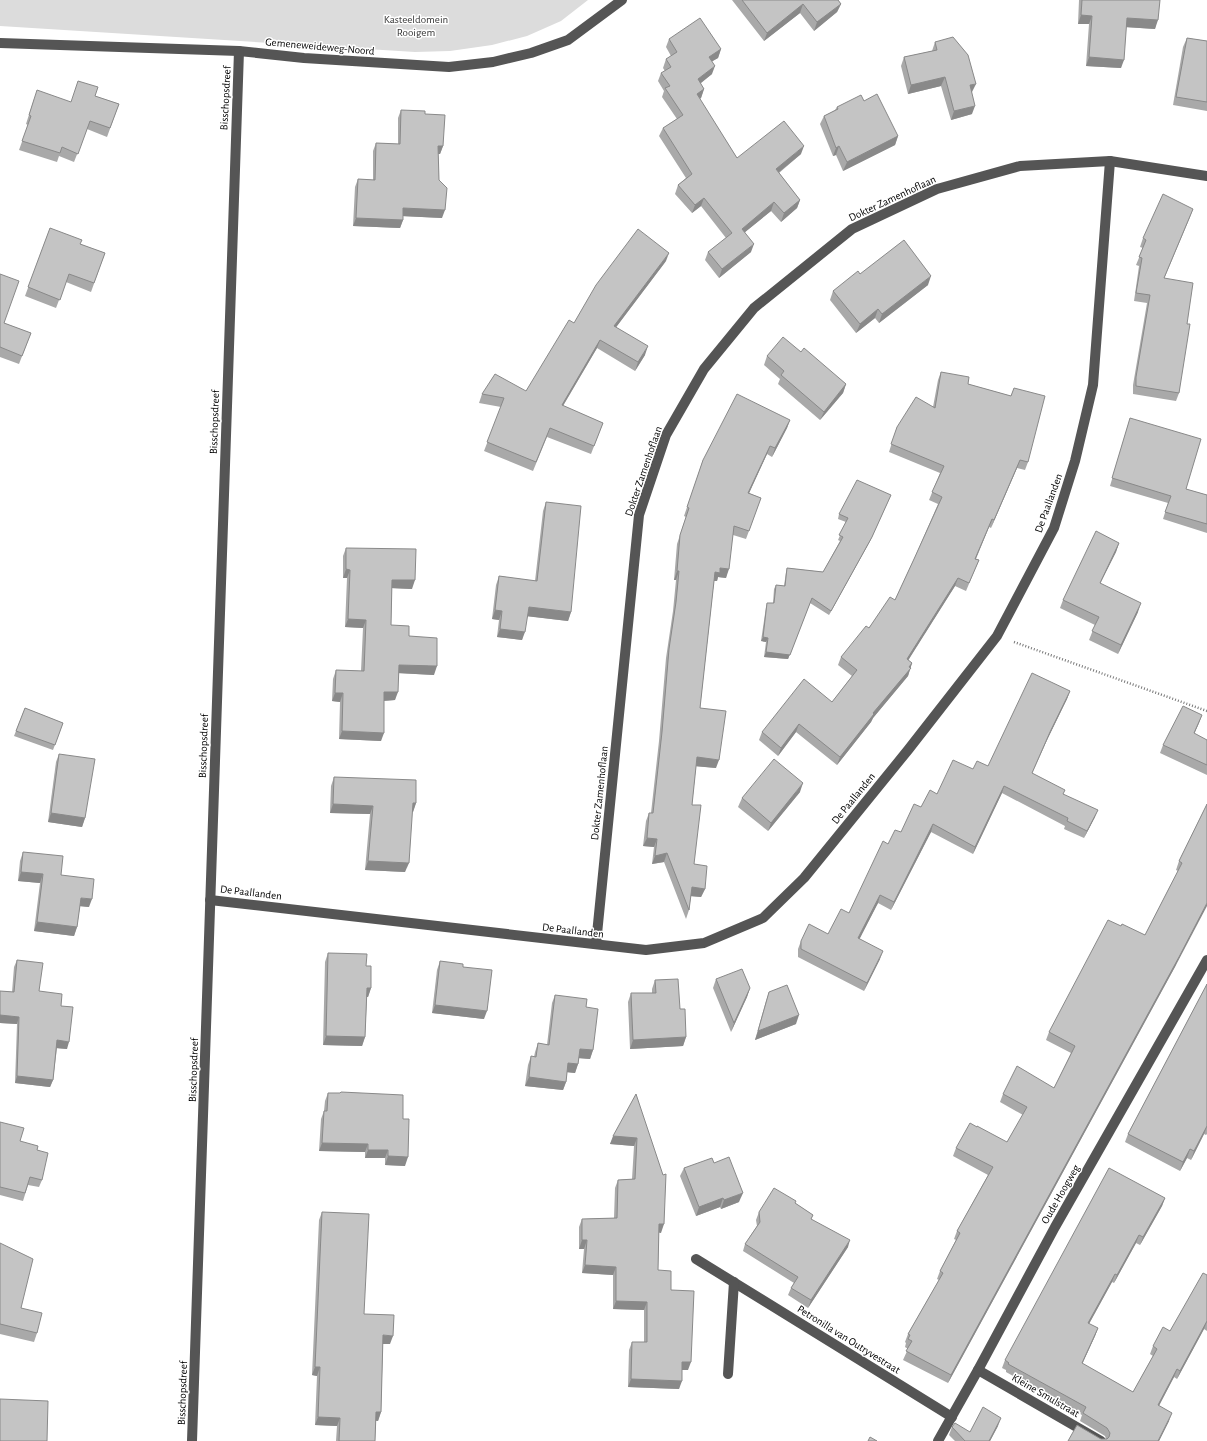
<svg xmlns="http://www.w3.org/2000/svg" width="1207" height="1441" font-family="'Alegreya Sans',sans-serif">
<style>
.green{fill:#dcdcdc}
.lines{fill:none;stroke-linecap:round;stroke-linejoin:round}
.path{stroke:#777;stroke-width:2.5;stroke-dasharray:1 2;stroke-linecap:butt}
.minor{stroke:#555;stroke-width:10}
.wall{fill:#a9a9a9}
.shaded-wall{fill:#898989}
.building{fill:#c4c4c4;stroke:#898989}
.labels{text-anchor:middle;stroke-width:3;stroke-linejoin:round;paint-order:stroke}
.park-label{font-size:11px;fill:#333;stroke:#fff}
.street-label{font-size:11px;fill:#000;stroke:#fff}
</style>
<rect width="100%" height="100%" fill="#fff"/>
<!-- green -->
<path class="green" d="M0,0h588l-27,21 -34,15 -35,9 -42,6 -35,1 -415,-26z"/>
<g class="lines">
<!-- path -->
<path class="path" d="M1014,642l193,69"/>
<!-- minor -->
<g class="minor">
<path d="M0,43l239,8 65,7 145,9 44,-5 38,-9 37,-13 54,-40"/>
<path d="M210,900l436,50 58,-7 59,-25 41,-40 104,-128 89,-114 57,-108 21,-67 18,-76 17,-224"/>
<path d="M596,944l43,-429 27,-80 38,-66 50,-61 98,-79 85,-40 83,-23 90,-5 97,15"/>
<path d="M696,1259l256,158"/>
<path d="M978,1370l123,71"/>
<path d="M728,1374l6,-92"/>
<path d="M192,1441l47,-1390"/>
<path d="M938,1441l40,-71 77,-143 152,-267"/>
</g>
</g>
<!-- wall -->
<g class="wall">
<path d="M732,0h106l3,4 -4,8 -23,19 -14,-18 -36,28z"/>
<path d="M1079,0h81l-5,29 -29,-2 -5,41 -35,-2 3,-42h-11z"/>
<path d="M1187,38l20,3v70l-34,-6 10,-58z"/>
<path d="M669,39l52,10 -3,9 -6,3v13l-12,9 4,6 -3,9 -2,1 38,59 64,-4 -22,19 21,27 -3,8 -16,14 -10,-11 -26,21 6,20 -32,26 -14,-18 3,-8 18,-14 -25,-32 -9,7 -17,-19 3,-9 8,-7 -27,-42 4,-8 14,-9 -15,-22 2,-6 -6,-10 3,-8 4,-2 -2,-3 3,-9 5,-3 -5,-9z"/>
<path d="M935,42l37,50v22l-21,6 -10,-34 -33,8 -7,-28 3,-9 28,-6z"/>
<path d="M95,96l24,8 -12,33 -20,-8 -13,33 -15,-6 -2,6 -38,-12 9,-25 -2,-1 8,-25 37,3z"/>
<path d="M864,101l34,35 -3,9 -52,26 -7,-16 -3,1 -13,-32 4,-8 11,-6 2,-3z"/>
<path d="M401,110l24,4 18,32 -3,8h-2l1,26 3,38 -39,-2v4l-3,8 -47,-2 2,-39 3,-8 15,1v-29l3,-8 22,1v-26z"/>
<path d="M1193,209l-29,69 23,46 -8,69 -3,8 -43,-7v-9l14,-82 -13,-2 5,-35 -3,-1 7,-17 -3,-1 3,-9z"/>
<path d="M50,228l30,16 25,9 -14,39 -25,-10 -10,26 -31,-12z"/>
<path d="M666,261l-50,66 29,28 -10,16 -38,-23 -34,58 40,17 -12,31 -44,-17 -14,34 -49,-20 17,-44 -22,-4 3,-9 44,-3 48,-68z"/>
<path d="M0,274l4,49 27,10 -12,31 -19,-7z"/>
<path d="M860,274l68,11 -49,38 -4,-5 -19,15 -26,-33 3,-9z"/>
<path d="M801,352l45,32 -3,9 -23,27 -42,-36 2,-5 -16,-14 3,-9z"/>
<path d="M941,372l27,12 43,12 3,-8 14,74 -3,8 -8,-2 -26,60 -2,-1 -13,32 3,1 -13,31 -11,-5 -47,74 4,3 -4,13 -35,42 -2,4 -34,43 -41,-33 -18,24 -19,-16 3,-8 70,-30 20,-26 -14,-11 3,-8 54,-57 19,-41 24,-55 -9,-4 11,-27 -51,-21 8,-25 36,-20 5,-27z"/>
<path d="M1130,418l56,71 21,6v38l-44,-14 5,-16 -58,-17z"/>
<path d="M790,420l-3,8 -15,29 -5,-3 -18,39 12,5 -15,41 -13,-4 -7,43 -8,-1 -1,4h-3l-14,127 16,60 -20,-2 -4,39 2,59 11,25 -4,8 -10,-1 -2,14 -3,9 -22,-57 -12,2 2,-17 -11,-1 3,-25 3,-8h2l8,-72 7,-83 7,-47 3,-31h-2l3,-36 9,-27 -2,-1 19,-56z"/>
<path d="M889,499l-19,42 -41,74 -19,-12 -22,56 -24,-2 2,-15 -5,-1 5,-34 1,-4h6l1,-14 2,-4 8,1 2,-14 1,-4 36,4 17,-31 -2,-1 8,-18 -8,-3 1,-5z"/>
<path d="M546,502l25,110 -3,9 -41,-5 -5,24 -25,-3 2,-17 -7,-1 4,-34 3,-9 36,5 8,-70z"/>
<path d="M1119,543l-3,9 -16,31 38,29 -20,42 -29,-14 6,-15 -35,-17 3,-8z"/>
<path d="M346,548l66,41 -20,-1 -1,37 18,11 25,39 -35,-2 -4,27 -11,1 -3,40 -42,-2 1,-37 -8,-1 1,-22 3,-9 25,1 2,-43 -18,-1 2,-49h-4v-22z"/>
<path d="M1070,691l-3,8 -20,41 -15,33 31,21 32,23 -11,21 -20,-9 1,-3 -63,-33 -29,61 -42,-22 -40,78 -13,-7 -19,36 21,20 -16,32 -66,-34v-8l3,-8 27,-7 21,-21 39,-69 13,-12 20,-25 16,-13 36,-25 15,-3z"/>
<path d="M25,708l38,15 -10,27 -39,-14z"/>
<path d="M1202,715l-8,19 13,6v35l-47,-22 3,-8z"/>
<path d="M59,754l26,64 -3,9 -34,-5 8,-60z"/>
<path d="M334,777l82,26 -3,9h-1l-7,60 -40,-2 5,-56 -40,-1 1,-27z"/>
<path d="M800,792l-32,39 -30,-24 4,-9z"/>
<path d="M1207,804l-31,161 -228,418 -45,-23 5,-11 -3,-2 1,-4 -1,-1 3,-8 31,-54 -2,-1 3,-8 16,-31 -2,-1 3,-8 31,-56 -35,-19 3,-8 51,-6 16,-27 -23,-13 3,-8 51,-6 17,-35 -25,-13 3,-8 72,-106 24,9 33,-64 -2,-1 3,-9z"/>
<path d="M23,852l38,23 28,32 -9,-1 -3,21 -3,9 -40,-5 6,-48 -22,-2 2,-20z"/>
<path d="M328,953l38,13 5,22 -3,9h-1l-2,40 -3,9 -39,-1 2,-83z"/>
<path d="M17,960l22,31 22,15 6,43 -10,-1 -4,32 -3,7 -35,-4 2,-59 -17,-1v-32l12,1 2,-25z"/>
<path d="M440,961l23,6 21,52 -52,-6 5,-43z"/>
<path d="M716,979l34,9 -3,9 -16,35 -18,-44z"/>
<path d="M655,980l25,29 6,28 -3,9 -53,3 -2,-47 3,-9h21v-4z"/>
<path d="M1207,984v150l-1,1 -2,-1 -13,26 -4,-2 -7,13 -55,-29 3,-8z"/>
<path d="M769,992l27,32 -41,16 11,-39z"/>
<path d="M555,995l31,12 7,43 -3,9 -11,-1 -1,6 -3,9 -8,-1 -1,10 -3,8 -38,-4 3,-21 3,-9 3,1 1,-5 3,-9 9,2 5,-42z"/>
<path d="M341,1092l62,27 2,47 -20,-1v-7h-20v-6l-46,-1 2,-32 3,-8 1,-10 3,-8h12z"/>
<path d="M636,1094l25,139 -2,-1 -1,38 13,20 17,80h-6l-3,19 -51,-2 1,-37 3,-8h12v-32l-31,-1v-34l-31,-2 2,-24h-5v-22l3,-8 32,-1 1,-30 3,-8 14,-1 2,-33 -24,-2z"/>
<path d="M0,1122l20,19 17,9 5,30 -3,7 -11,-2 -5,16 -23,-6z"/>
<path d="M714,1163l25,39 -18,7 -1,-2 -24,9 -16,-40 4,-8z"/>
<path d="M1165,1198l-3,8 -22,39 -4,-2 -22,40 -2,-1 -23,42 9,4 -3,8 -13,28 51,28 20,-36 -3,-2 3,-8 17,-15 37,-56v56l-3,-2 -27,50 -3,-2 -15,29 10,15 -10,20 -58,-2h5l-1,-3 -25,-15 2,-6 -76,-43v-2l-4,-2 3,-8z"/>
<path d="M795,1203l18,12 -2,4 37,28 -40,61 -20,-13 3,-7 3,-5 -51,-32 2,-7 12,-18 -1,-6 3,-8z"/>
<path d="M322,1212l42,102 26,30h-7l-2,68 -3,9h-2l-1,20h-39l1,-15 -22,-1 2,-49 -5,-1 7,-155z"/>
<path d="M0,1243l21,65 16,25 -3,9 -34,-8z"/>
<path d="M998,1426l-8,15h-35l-6,-6 3,-8 18,5z"/>
</g>
<!-- shaded-wall -->
<g class="shaded-wall">
<path d="M803,4l-3,9 -36,28 3,-8z"/>
<path d="M841,4l-4,8 -23,19 3,-9z"/>
<path d="M1081,15l11,1 -3,8h-11z"/>
<path d="M1127,18l31,2 -3,9 -31,-2z"/>
<path d="M721,49l-3,9 -12,7 3,-8z"/>
<path d="M1089,57l35,3 -3,8 -35,-2z"/>
<path d="M715,66l-3,8 -17,14 3,-9z"/>
<path d="M945,77l-4,9 -33,8 3,-9z"/>
<path d="M976,84l-4,8 -6,2 4,-9z"/>
<path d="M704,89l-3,9 -8,5 4,-9z"/>
<path d="M975,106l-3,8 -21,6 3,-9z"/>
<path d="M898,136l-3,9 -52,26 4,-9z"/>
<path d="M438,146h5l-3,8h-5z"/>
<path d="M804,146l-3,8 -28,23 3,-8z"/>
<path d="M839,146l-3,9 -3,1 3,-8z"/>
<path d="M704,198l-3,8 -9,7 3,-8z"/>
<path d="M800,200l-3,8 -16,14 3,-9z"/>
<path d="M774,202l-3,9 -32,26 3,-8z"/>
<path d="M403,208l42,2 -3,8 -42,-2z"/>
<path d="M1193,209l-3,8 -29,69 3,-8z"/>
<path d="M356,218l47,2 -3,8 -47,-2z"/>
<path d="M754,244l-3,8 -32,26 3,-9z"/>
<path d="M669,253l-3,8 -55,73 3,-8z"/>
<path d="M931,276l-3,9 -49,38 3,-9z"/>
<path d="M878,309l-3,9 -19,15 4,-9z"/>
<path d="M600,340l-3,8 -39,66 4,-9z"/>
<path d="M648,346l-3,9 -10,16 3,-9z"/>
<path d="M846,384l-3,9 -23,27 4,-8z"/>
<path d="M790,420l-3,8 -15,29 3,-9z"/>
<path d="M770,446l-3,8 -22,48 3,-9z"/>
<path d="M1020,460l-3,8 -26,60 3,-8z"/>
<path d="M891,495l-21,46 -41,74 2,-4z"/>
<path d="M992,519l-3,8 -17,40 3,-8z"/>
<path d="M1119,543l-3,9 -20,40 4,-9z"/>
<path d="M720,568l9,1 -3,9 -8,-1 -1,4h-5l3,-9z"/>
<path d="M346,569l4,1 -3,8h-4z"/>
<path d="M677,571h2l-3,9h-2z"/>
<path d="M958,578l-3,8 -51,81 3,-8z"/>
<path d="M392,580h23l-3,9 -23,-1z"/>
<path d="M812,598l-24,61 -24,-2 2,-5z"/>
<path d="M1141,603l-3,9 -20,42 3,-9z"/>
<path d="M529,607l42,5 -3,9 -43,-5z"/>
<path d="M495,610l7,1 -3,9 -7,-1z"/>
<path d="M348,619l18,1 -3,8 -18,-1z"/>
<path d="M500,629l25,3 -3,8 -25,-3z"/>
<path d="M763,637l5,1 -2,4 -5,-1z"/>
<path d="M912,663l-4,13 -35,42 -2,4 -34,43 3,-8 33,-44z"/>
<path d="M399,665l38,1 -3,9 -38,-2z"/>
<path d="M1070,691l-3,8 -20,41 -18,41 21,-49z"/>
<path d="M384,692h14l-3,8 -14,1z"/>
<path d="M335,693h8l-3,9 -8,-1z"/>
<path d="M1202,715l-3,8 -8,18 3,-8z"/>
<path d="M799,724l-3,8 -18,24 3,-8z"/>
<path d="M342,731l42,2 -3,8 -42,-2z"/>
<path d="M697,757l22,3 -3,8 -23,-2z"/>
<path d="M803,783l-3,9 -32,39 3,-8z"/>
<path d="M1004,786l-2,7 -29,61 2,-7z"/>
<path d="M413,803h3l-3,9 -4,-1z"/>
<path d="M333,804l40,2 -3,8 -40,-1z"/>
<path d="M1098,810l-3,7 -11,21 3,-7z"/>
<path d="M51,813l34,5 -3,9 -34,-5z"/>
<path d="M933,824l-2,8 -40,78 3,-8z"/>
<path d="M647,838l10,1 -3,8 -11,-1z"/>
<path d="M667,853l-3,9 -12,2 3,-8z"/>
<path d="M368,861l41,2 -4,9 -40,-2z"/>
<path d="M21,872l22,2 -3,9 -22,-2z"/>
<path d="M692,887l13,2 -4,8 -12,-1z"/>
<path d="M880,895l-2,8 -22,43 2,-8z"/>
<path d="M81,898l11,1 -3,8 -11,-1z"/>
<path d="M1207,903v3l-31,59 -228,418 3,-8z"/>
<path d="M37,922l40,5 -3,9 -40,-5z"/>
<path d="M883,951l-3,8 -16,32 3,-8z"/>
<path d="M367,988h4l-3,9h-4z"/>
<path d="M750,988l-3,9 -16,35 3,-9z"/>
<path d="M435,1005l52,6 -3,8 -52,-6z"/>
<path d="M0,1015l19,2 -2,7 -17,-1z"/>
<path d="M799,1015l-3,9 -41,16 3,-9z"/>
<path d="M326,1036l39,1 -3,9 -39,-1z"/>
<path d="M686,1037l-3,9 -53,3 3,-9z"/>
<path d="M57,1040l12,2 -2,7 -12,-1z"/>
<path d="M580,1049l13,1 -3,9 -13,-1z"/>
<path d="M568,1063l10,1 -3,9 -10,-1z"/>
<path d="M17,1076l36,4 -3,7 -35,-4z"/>
<path d="M529,1077l37,5 -3,8 -38,-4z"/>
<path d="M1207,1126l-3,8 -13,26 3,-9z"/>
<path d="M613,1136l24,2 -3,8 -24,-2z"/>
<path d="M322,1143l46,1 -3,8 -46,-1z"/>
<path d="M1190,1149l-3,9 -7,13 3,-9z"/>
<path d="M368,1150h20l-3,8h-20z"/>
<path d="M388,1156l20,1 -3,9 -20,-1z"/>
<path d="M743,1193l-4,9 -18,7 3,-9z"/>
<path d="M723,1198l-3,9 -24,9 3,-9z"/>
<path d="M1165,1198l-3,8 -22,39 3,-8z"/>
<path d="M659,1224h5l-3,9 -5,-1z"/>
<path d="M1139,1235l-3,8 -22,40 3,-8z"/>
<path d="M582,1240h5l-3,9h-5z"/>
<path d="M850,1240l-2,7 -40,61 3,-8z"/>
<path d="M585,1265l31,2 -3,8 -31,-2z"/>
<path d="M1115,1274l-3,8 -27,49 3,-8z"/>
<path d="M616,1301l31,1 -3,8 -31,-1z"/>
<path d="M1207,1321l-3,8 -27,50 3,-8z"/>
<path d="M1098,1328l-3,8 -16,35 3,-8z"/>
<path d="M383,1335l10,1 -3,8h-10z"/>
<path d="M682,1362h9l-3,8h-9z"/>
<path d="M315,1367h5l-3,9 -5,-1z"/>
<path d="M1177,1369l-3,8 -19,36 3,-8z"/>
<path d="M631,1379l51,2 -3,8 -51,-2z"/>
<path d="M376,1412h5l-3,9 -5,-1z"/>
<path d="M1172,1413l-3,8 -10,20h-1z"/>
<path d="M318,1417l22,1 -3,8 -22,-1z"/>
<path d="M1001,1418l-3,8 -8,15h-1z"/>
</g>
<!-- building -->
<g class="building">
<path d="M742,0h96l3,4 -24,18 -14,-18 -36,29z"/>
<path d="M1082,0h78l-2,20 -31,-2 -3,42 -35,-3 3,-41 -11,-1z"/>
<path d="M700,18l21,31 -12,8 6,9 -17,13 6,10 -7,5 40,64 47,-37 20,25 -28,23 24,31 -16,13 -10,-11 -32,27 12,15 -32,25 -14,-17 24,-19 -28,-35 -9,7 -17,-20 14,-11 -29,-46 20,-13 -18,-27 5,-2 -9,-13 10,-6 -5,-8 11,-7 -8,-13z"/>
<path d="M953,37l15,18 8,29 -6,1 5,21 -21,5 -9,-34 -34,8 -7,-28 33,-7 -2,-8z"/>
<path d="M1187,38l20,3v61l-31,-5z"/>
<path d="M78,81l20,6 -3,9 24,8 -9,24 -20,-7 -12,33 -16,-7 -2,6 -38,-12 9,-25 -2,-1 8,-25 34,12z"/>
<path d="M877,94l21,42 -51,26 -8,-16 -3,2 -12,-32 14,-7 -1,-2 24,-12 3,6z"/>
<path d="M401,110l24,1v3l20,1 -2,31h-5l1,34 8,8 -2,22 -42,-2v12l-47,-2 2,-39 17,1 1,-37 24,1z"/>
<path d="M1163,194l30,15 -29,69 29,5 -6,41h3l-11,69 -43,-7v-9l14,-82 -14,-2 6,-35 -3,-1 7,-17 -3,-2z"/>
<path d="M50,228l32,12 -2,4 25,9 -11,30 -25,-9 -9,26 -32,-13z"/>
<path d="M638,229l31,24 -55,73 34,20 -10,16 -38,-22 -38,65 41,18 -9,23 -44,-18 -14,34 -49,-20 17,-44 -22,-4 13,-20 31,17 43,-71 5,3 22,-38z"/>
<path d="M904,240l27,36 -49,38 -4,-5 -18,15 -27,-33 25,-20 2,3z"/>
<path d="M0,274l19,7 -15,42 27,10 -9,23 -22,-9z"/>
<path d="M783,337l18,15 3,-4 42,36 -22,28 -43,-37 3,-4 -17,-15z"/>
<path d="M941,372l28,5 -1,7 43,12 3,-8 31,8 -17,66 -8,-2 -26,60 -2,-1 -17,40 4,1 -10,23 -11,-5 -51,81 5,4 -3,4 2,1 -38,45 1,1 -34,43 -41,-33 -18,24 -19,-16 42,-53 28,23 25,-32 -16,-13 25,-31 3,2 21,-31 5,3 19,-41 28,-62 -10,-5 12,-26 -53,-22 6,-17 19,-30 19,11z"/>
<path d="M737,394l53,26 -15,28 -5,-2 -22,47 13,5 -12,33 -15,-5 -5,43 -9,-1v5l-5,-1 -15,136 26,3 -7,49 -22,-3 -5,48h9l-7,59 13,2 -2,23 -13,-2 -3,23 -22,-57 -12,3 2,-17 -10,-1 2,-25h4l9,-81 7,-83 7,-47 3,-31h-2l3,-36 9,-27 -2,-1 16,-47z"/>
<path d="M1130,418l71,21 -15,50 21,6v29l-42,-12 6,-16 -59,-18z"/>
<path d="M857,480l34,15 -19,42 -41,74 -19,-13 -22,57 -24,-3 2,-14 -5,-1 4,-34h7l2,-18 9,1 2,-18 36,4 20,-35 -4,-2 9,-17 -9,-4z"/>
<path d="M546,502l35,4 -10,106 -42,-5 -4,25 -25,-3 2,-18 -7,-1 4,-34 38,5z"/>
<path d="M1096,531l23,12 -19,40 41,20 -20,42 -29,-14 7,-14 -36,-17z"/>
<path d="M346,548l70,1 -1,31h-23l-1,45 18,1v10l28,2v28l-38,-1 -1,27h-14v41l-42,-2 1,-38h-8l1,-23 28,1 2,-51 -18,-1 2,-49 -4,-1z"/>
<path d="M1032,673l38,18 -20,41 -18,41 33,17 -2,4 35,16 -11,21 -20,-10 1,-3 -64,-32 -29,61 -42,-23 -39,78 -14,-7 -22,43 25,13 -16,32 -66,-34v-8l8,-17 19,10 13,-25 8,4 34,-72 5,3 7,-14 6,2 13,-28 7,3 9,-17 7,4 16,-34 20,9 4,-8 11,5z"/>
<path d="M1183,706l19,9 -8,18 13,7v25l-44,-20z"/>
<path d="M25,708l38,15 -8,22 -39,-14z"/>
<path d="M59,754l36,5 -10,59 -34,-5z"/>
<path d="M774,759l29,24 -32,40 -29,-25z"/>
<path d="M334,777l82,3v23h-3l-4,60 -41,-2 5,-55 -40,-2z"/>
<path d="M1207,804v99l-28,54 -228,418 -45,-24 6,-10 -4,-2 2,-4 -2,-1 35,-61 -3,-2 20,-38 -3,-2 36,-64 -37,-19 14,-25 7,4v-1l30,16 20,-35 -24,-13 14,-28 37,22 21,-42 -26,-14 59,-112 13,6 1,-2 23,11 37,-72 -3,-2z"/>
<path d="M23,852l40,4 -2,19 33,4 -2,20 -11,-1 -4,29 -40,-5 6,-48 -22,-2z"/>
<path d="M328,953l39,1 -1,12h5v22h-4l-2,49 -39,-1z"/>
<path d="M17,960l26,3 -4,28 23,3 -1,12 12,1 -4,35 -12,-2 -4,40 -36,-4 2,-59 -19,-2v-24l14,1z"/>
<path d="M440,961l23,3v3l29,3 -5,41 -52,-6z"/>
<path d="M742,969l8,19 -16,35 -18,-44z"/>
<path d="M678,979l2,30h5l1,28 -53,3 -2,-47h25l-1,-13z"/>
<path d="M1207,984v142l-13,25 -4,-2 -7,13 -55,-28z"/>
<path d="M787,985l12,30 -41,16 11,-39z"/>
<path d="M555,995l32,4 -1,8 12,2 -5,41 -13,-1 -2,15 -10,-1 -2,19 -37,-5 2,-21 5,1 2,-14 11,2z"/>
<path d="M341,1092l62,3v24h6l-1,38 -20,-1v-6h-20v-6l-46,-1 2,-32h3l1,-18h12z"/>
<path d="M636,1094l27,81 3,-1 -2,50h-5l-1,46 13,1v19l23,1 -3,71h-9v19l-51,-2 1,-37h15v-40l-31,-1v-34l-31,-2 2,-25h-5v-21l35,-1 1,-38 17,-1 2,-41 -24,-2z"/>
<path d="M0,1122l24,6 -4,13 18,5 -1,4 11,3 -6,27 -12,-3 -5,16 -25,-6z"/>
<path d="M729,1157l14,36 -19,7 -1,-2 -24,9 -15,-39 28,-10 2,5z"/>
<path d="M1109,1168l56,30 -22,39 -4,-2 -22,40 -2,-1 -27,49 10,5 -16,35 51,29 24,-43 -4,-3 10,-19 7,4 33,-58 4,2v46l-27,50 -3,-2 -19,36 14,8 -14,28h-90l9,-16 24,14h6l2,-2 1,-4 -3,-5 -24,-15 3,-6 -78,-43 1,-1 -4,-3z"/>
<path d="M774,1188l22,13 -1,2 18,12 -2,4 39,21 -39,60 -20,-12 7,-11 -53,-33 15,-22 -1,-10z"/>
<path d="M322,1212l47,2 -5,100 30,1 -1,21 -10,-1 -2,77h-5l-1,29h-36l1,-23 -22,-1 2,-50h-5z"/>
<path d="M0,1243l33,16 -12,49 21,5 -5,20 -37,-9z"/>
<path d="M0,1399l48,2 -1,40h-47z"/>
<path d="M983,1407l18,11 -12,23h-24l-13,-14 3,-4 15,9z"/>
<path d="M870,1437l7,4h-9z"/>
</g>
<g class="labels">
<!-- park labels -->
<g class="park-label">
<text x="416" y="23">Kasteeldomein<tspan x="416" dy="13">Rooigem</tspan></text>
</g>
<!-- street labels -->
<g class="street-label">
<text transform="translate(320 46) rotate(5)" y="4">Gemeneweideweg-Noord</text>
<text transform="translate(225 98) rotate(-87)" y="4">Bisschopsdreef</text>
<text transform="translate(892 198) rotate(-25)" y="4">Dokter Zamenhoflaan</text>
<text transform="translate(214 422) rotate(-88)" y="4">Bisschopsdreef</text>
<text transform="translate(643 471) rotate(-71)" y="4">Dokter Zamenhoflaan</text>
<text transform="translate(1048 503) rotate(-70)" y="4">De Paallanden</text>
<text transform="translate(203 746) rotate(-88)" y="4">Bisschopsdreef</text>
<text transform="translate(599 793) rotate(-84)" y="4">Dokter Zamenhoflaan</text>
<text transform="translate(853 798) rotate(-51)" y="4">De Paallanden</text>
<text transform="translate(251 892) rotate(7)" y="4">De Paallanden</text>
<text transform="translate(573 930) rotate(7)" y="4">De Paallanden</text>
<text transform="translate(193 1070) rotate(-88)" y="4">Bisschopsdreef</text>
<text transform="translate(1060 1194) rotate(-60)" y="4">Oude Hoogweg</text>
<text transform="translate(849 1339) rotate(32)" y="4">Petronilla van Outryvestraat</text>
<text transform="translate(182 1393) rotate(-88)" y="4">Bisschopsdreef</text>
<text transform="translate(1046 1395) rotate(30)" y="4">Kleine Smulstraat</text>
</g>
</g>
</svg>
